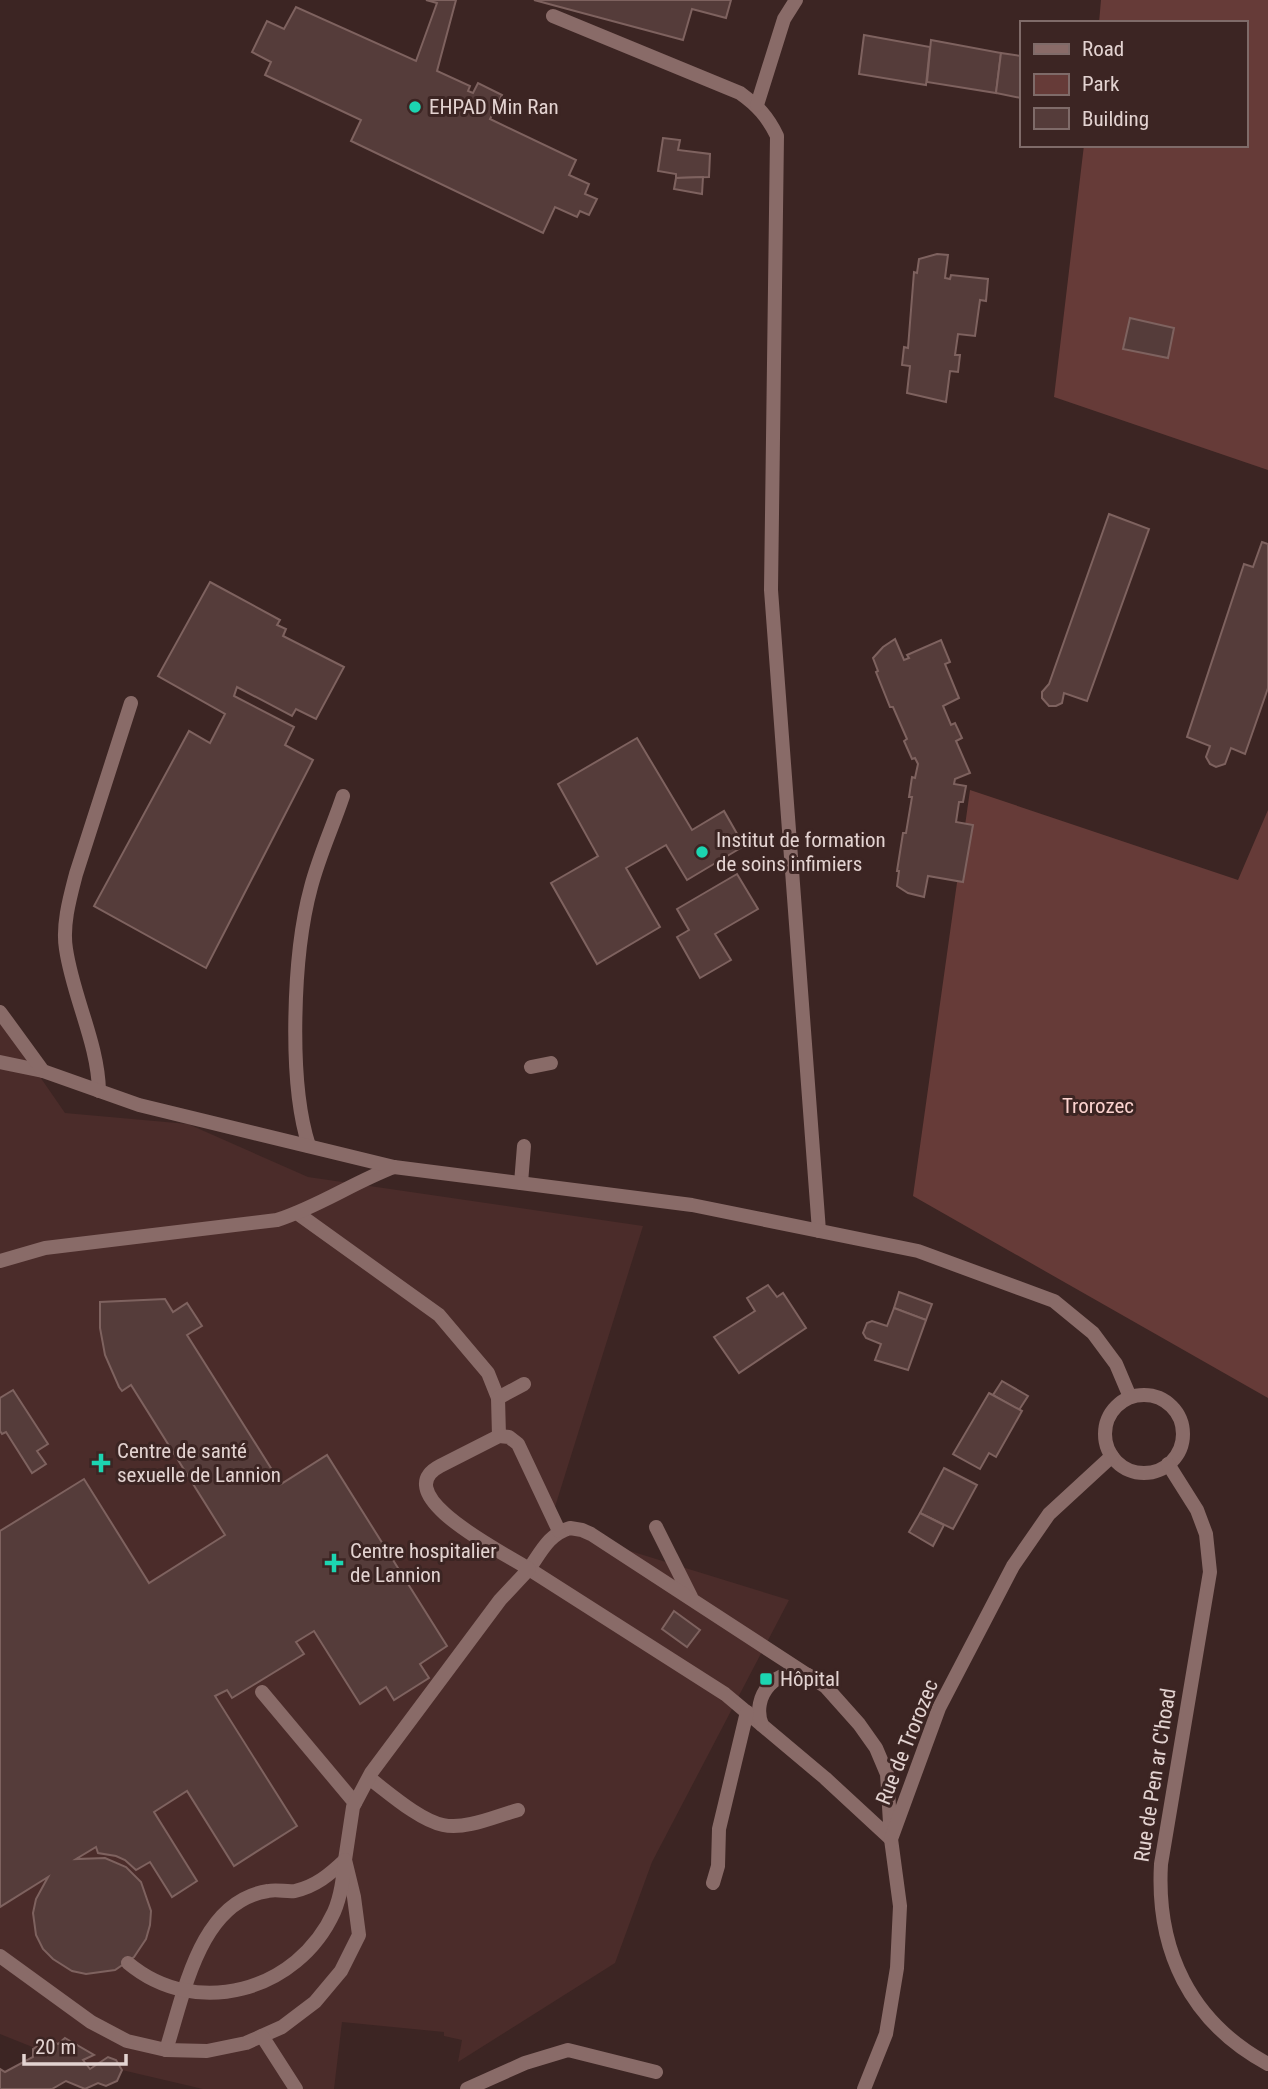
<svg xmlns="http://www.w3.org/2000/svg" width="1268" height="2089" font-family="'Roboto Condensed',sans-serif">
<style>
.built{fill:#4b2c2a}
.green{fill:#663b38}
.building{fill:#553c3a;stroke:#7e625f;stroke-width:2}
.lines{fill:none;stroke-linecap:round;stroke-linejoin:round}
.lane{stroke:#896b68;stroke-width:14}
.street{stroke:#896b68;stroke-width:14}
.lane-bridge{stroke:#896b68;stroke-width:14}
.poi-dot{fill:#1cd5b1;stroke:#3c2523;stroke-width:2.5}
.labels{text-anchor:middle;stroke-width:6;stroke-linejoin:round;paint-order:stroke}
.poi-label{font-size:21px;fill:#e3d3d1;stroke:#3c2523;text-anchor:start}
.park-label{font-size:21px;fill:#fcd3cf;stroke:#3c2523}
.street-label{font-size:21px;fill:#e3d3d1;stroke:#3c2523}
</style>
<rect width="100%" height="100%" fill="#3c2523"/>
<!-- built -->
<path class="built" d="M0,1019l65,94 123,11 120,53 335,49 -94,300 240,74 -137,262 -37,101 -157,99 4,-22 -18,-4v-4l-102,-10 -8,67h-131l-158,-37 -45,-18z"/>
<!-- green -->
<g class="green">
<path d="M1101,0h167v470l-214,-73 30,-252h161v-122h-146z"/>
<path d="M970,790l268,90 30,-70v588l-355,-202z"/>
</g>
<!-- building -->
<g class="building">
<path d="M426,0h30l-19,71 33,15 -2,5 5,2 5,-10 24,12 -12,24 86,41 -7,15 20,9 -4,10 12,5 -8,16 -9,-4 -3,6 -22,-10 -12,26 -192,-92 10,-21 -96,-45 6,-13 -19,-10 15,-31 17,8 12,-22 120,54 21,-58z"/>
<path d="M534,0h197l-5,18 -34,-9 -9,31z"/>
<path d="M864,35l66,12 -4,38 -67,-11z"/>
<path d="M931,40l70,13 -5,40 -69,-11z"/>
<path d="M1001,53l20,3v42l-25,-5z"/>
<path d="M663,138l17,2 -2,10 32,4 -1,23 -33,1v-4l-18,-3z"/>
<path d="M703,177l-1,17 -28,-5 2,-11z"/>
<path d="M937,254l11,1 -3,23 5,1 1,-4 37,4 -2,22 -6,-1 -5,36 -17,-2 -3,21h5l-2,17 -8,-1 -4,31 -39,-9 3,-27 -8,-1 2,-18 4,1 6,-76 3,1 2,-14z"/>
<path d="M1130,318l44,10 -6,30 -45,-9z"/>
<path d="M1109,514l40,15 -62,172 -23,-8 -2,10 -6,3h-7l-7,-8v-6l7,-8z"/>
<path d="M1262,542l6,2v144l-23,66 -14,-6 -6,16 -9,3 -6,-3 -4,-7 4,-11 -23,-9 57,-173 9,3z"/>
<path d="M210,582l70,38 -3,5 9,4 -3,7 61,31 -28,52 -20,-10 -4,7 -55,-29 -3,9 60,31 -9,18 28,15 -107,208 -112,-62 95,-175 21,12 15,-29 -67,-38z"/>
<path d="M895,639l9,21 5,-2 -2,-3 34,-15 9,22 -5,2 14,34 -16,8 8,19 4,-2 7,15 -6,3 14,32 -15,6 -1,5 12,2 -3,16h-4l-3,20 17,3 -10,57 -35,-6 -4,21 -16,-4 -11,-7 2,-15h-2l6,-38h3l6,-36h-3l3,-20 3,1 3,-14 -3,-6 -3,1 -8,-18 3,-2 -14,-32h-3l-14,-35 2,-1 -5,-13 10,-11z"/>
<path d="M637,738l55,92 32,-19 20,35 -57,34 -21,-35 -40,23 34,59 -63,37 -46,-81 47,-27 -40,-72z"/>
<path d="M737,874l21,35 -43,25 16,26 -31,18 -23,-41 12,-7 -12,-21z"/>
<path d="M768,1285l9,12 6,-4 23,35 -67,45 -25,-36 41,-26 -8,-13z"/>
<path d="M899,1292l33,12 -6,16 -32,-12z"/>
<path d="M165,1299l8,13 14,-9 15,23 -15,9 94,149 46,-29 120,191 -27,18 9,14 -35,22 -8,-13 -26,17 -46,-73 -18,11 8,12 -72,44 -5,-8 -12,6 82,130 -63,40 -47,-75 -33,21 43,69 -25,16 -22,-35 -14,8 -11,-10 -9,-4 -18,-3 -2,-6 -20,12 29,-1 21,9 15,15 10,29 -1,14 -4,14 -12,18 -19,13 -29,4 -14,-3 -19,-12 -10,-10 -7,-14 -3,-22 3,-14 12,-22 -48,30v-376l84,-52 65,104 76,-48 -94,-150 -9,6 -3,-4 -14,-32 -5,-27v-26z"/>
<path d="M894,1308l32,12 -18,50 -33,-10 6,-16 -15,-6 -3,-5 4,-10 5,-2 15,5z"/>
<path d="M1002,1381l26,15 -9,14 -26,-15z"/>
<path d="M13,1390l35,54 -11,7 9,13 -14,9 -26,-41 -4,2 -2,-3v-33z"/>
<path d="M989,1393l33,18 -26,46 -7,-4 -9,16 -27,-15z"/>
<path d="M944,1468l33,17 -24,44 -33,-16z"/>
<path d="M920,1513l24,12 -11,21 -24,-14z"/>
<path d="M674,1611l26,19 -13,17 -25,-18z"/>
<path d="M65,2038l29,17 -11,5 7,9 18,-12 8,3 6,10 -5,11 -11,5 -8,-3 -13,6 -19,-8 -14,8h-52v-20l5,3 28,-15v-8l16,-10 9,5z"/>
</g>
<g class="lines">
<!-- lane -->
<g class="lane">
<path d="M553,16l187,77c17,12 28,24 37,43l-6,454 48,641"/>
<path d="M757,105l27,-86 12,-19"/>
<path d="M0,1062l43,9"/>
<path d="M531,1067l20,-4"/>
<path d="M99,1091c-1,-48 -26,-94 -33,-142 -4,-24 4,-52 10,-75l55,-171"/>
<path d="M309,1146c-21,-64 -16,-193 2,-259 8,-31 22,-61 32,-91"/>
<path d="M521,1183l3,-37"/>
<path d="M297,1213l142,102 49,58 10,25 1,38"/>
<path d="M0,1261l45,-13 232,-28c41,-13 77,-38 117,-53"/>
<path d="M498,1398l26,-14"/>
<path d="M656,1527l35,70"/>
<path d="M570,1528l12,2 9,4 235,153 33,37 17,24 11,26 4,65 -66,-61 -100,-84 -196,-125c12,-17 20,-35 41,-41z"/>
<path d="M262,1692l93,111"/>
<path d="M762,1725c-12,-29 16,-60 46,-50"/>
<path d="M369,1778c19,14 50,42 74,47 23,5 53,-9 75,-15"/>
<path d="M713,1883l5,-17 1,-37 28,-117"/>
<path d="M0,1956l91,66 36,19 39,9 41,1 39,-8 36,-16 33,-25 26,-31 18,-36 -5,-38 -9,-37 8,-53 18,-34 129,-173 29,-31c-21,-14 -144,-74 -89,-103l59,-30 10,1 9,7 41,87"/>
<path d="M166,2050c18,-55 33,-149 102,-159 9,-2 18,1 27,0 21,-5 34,-16 50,-31"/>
</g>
<!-- street -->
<g class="street">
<path d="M0,1012l43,59 96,34 255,62 298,38 226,46 136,50 39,32 23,31 14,33"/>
<circle cx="1144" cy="1434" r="39"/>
<path d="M1168,1464l29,46 9,24 4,38 -49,292c-5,86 29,158 107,200"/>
<path d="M262,2036l34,53"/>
<path d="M467,2089l58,-26 43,-13 88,22"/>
<path d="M864,2089l22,-55 11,-66 3,-62 -9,-67 48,-131 74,-142 36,-52 63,-58"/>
</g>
<!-- lane-bridge -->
<path class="lane-bridge" d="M128,1963c68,57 170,28 206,-51 7,-16 9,-34 11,-52"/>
</g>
<!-- markers -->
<g class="poi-dot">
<circle cx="415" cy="107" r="7"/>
<circle cx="702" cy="852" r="7"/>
<path d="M97.5 1452.5h7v7h7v7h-7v7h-7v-7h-7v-7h7z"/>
<path d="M330.5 1552.5h7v7h7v7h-7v7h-7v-7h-7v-7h7z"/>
<rect x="759" y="1672" width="14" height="14" rx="3.5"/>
</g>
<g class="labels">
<!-- poi labels -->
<g class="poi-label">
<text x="429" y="114">EHPAD Min Ran</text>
<text x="716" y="847">Institut de formation<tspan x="716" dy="24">de soins infimiers</tspan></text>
<text x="117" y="1458">Centre de santé<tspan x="117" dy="24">sexuelle de Lannion</tspan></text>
<text x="350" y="1558">Centre hospitalier<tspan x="350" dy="24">de Lannion</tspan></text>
<text x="780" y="1686">Hôpital</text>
</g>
<!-- park labels -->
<g class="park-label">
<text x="1098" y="1113">Trorozec</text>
</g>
<!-- street labels -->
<g class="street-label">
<text transform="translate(907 1742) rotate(-68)" y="7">Rue de Trorozec</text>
<text transform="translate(1155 1775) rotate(-81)" y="7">Rue de Pen ar C'hoad</text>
</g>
</g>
<!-- legend -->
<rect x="1020" y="21" width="228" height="126" fill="#3c2523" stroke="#7f6b69" stroke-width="2"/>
<rect x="1034" y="44" width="35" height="10" fill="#896b68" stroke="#7f6b69" stroke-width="2"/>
<text x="1082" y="56" font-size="21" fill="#e3d3d1">Road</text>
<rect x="1034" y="74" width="35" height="21" fill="#663b38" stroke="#7f6b69" stroke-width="2"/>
<text x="1082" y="91" font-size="21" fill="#e3d3d1">Park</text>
<rect x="1034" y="108" width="35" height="21" fill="#553c3a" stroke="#7f6b69" stroke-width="2"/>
<text x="1082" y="126" font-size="21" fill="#e3d3d1">Building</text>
<!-- scale -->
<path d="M24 2054v10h102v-10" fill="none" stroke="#e3d3d1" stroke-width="3.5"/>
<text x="35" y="2054" font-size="21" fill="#e3d3d1" stroke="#3c2523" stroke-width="5" paint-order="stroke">20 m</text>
</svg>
